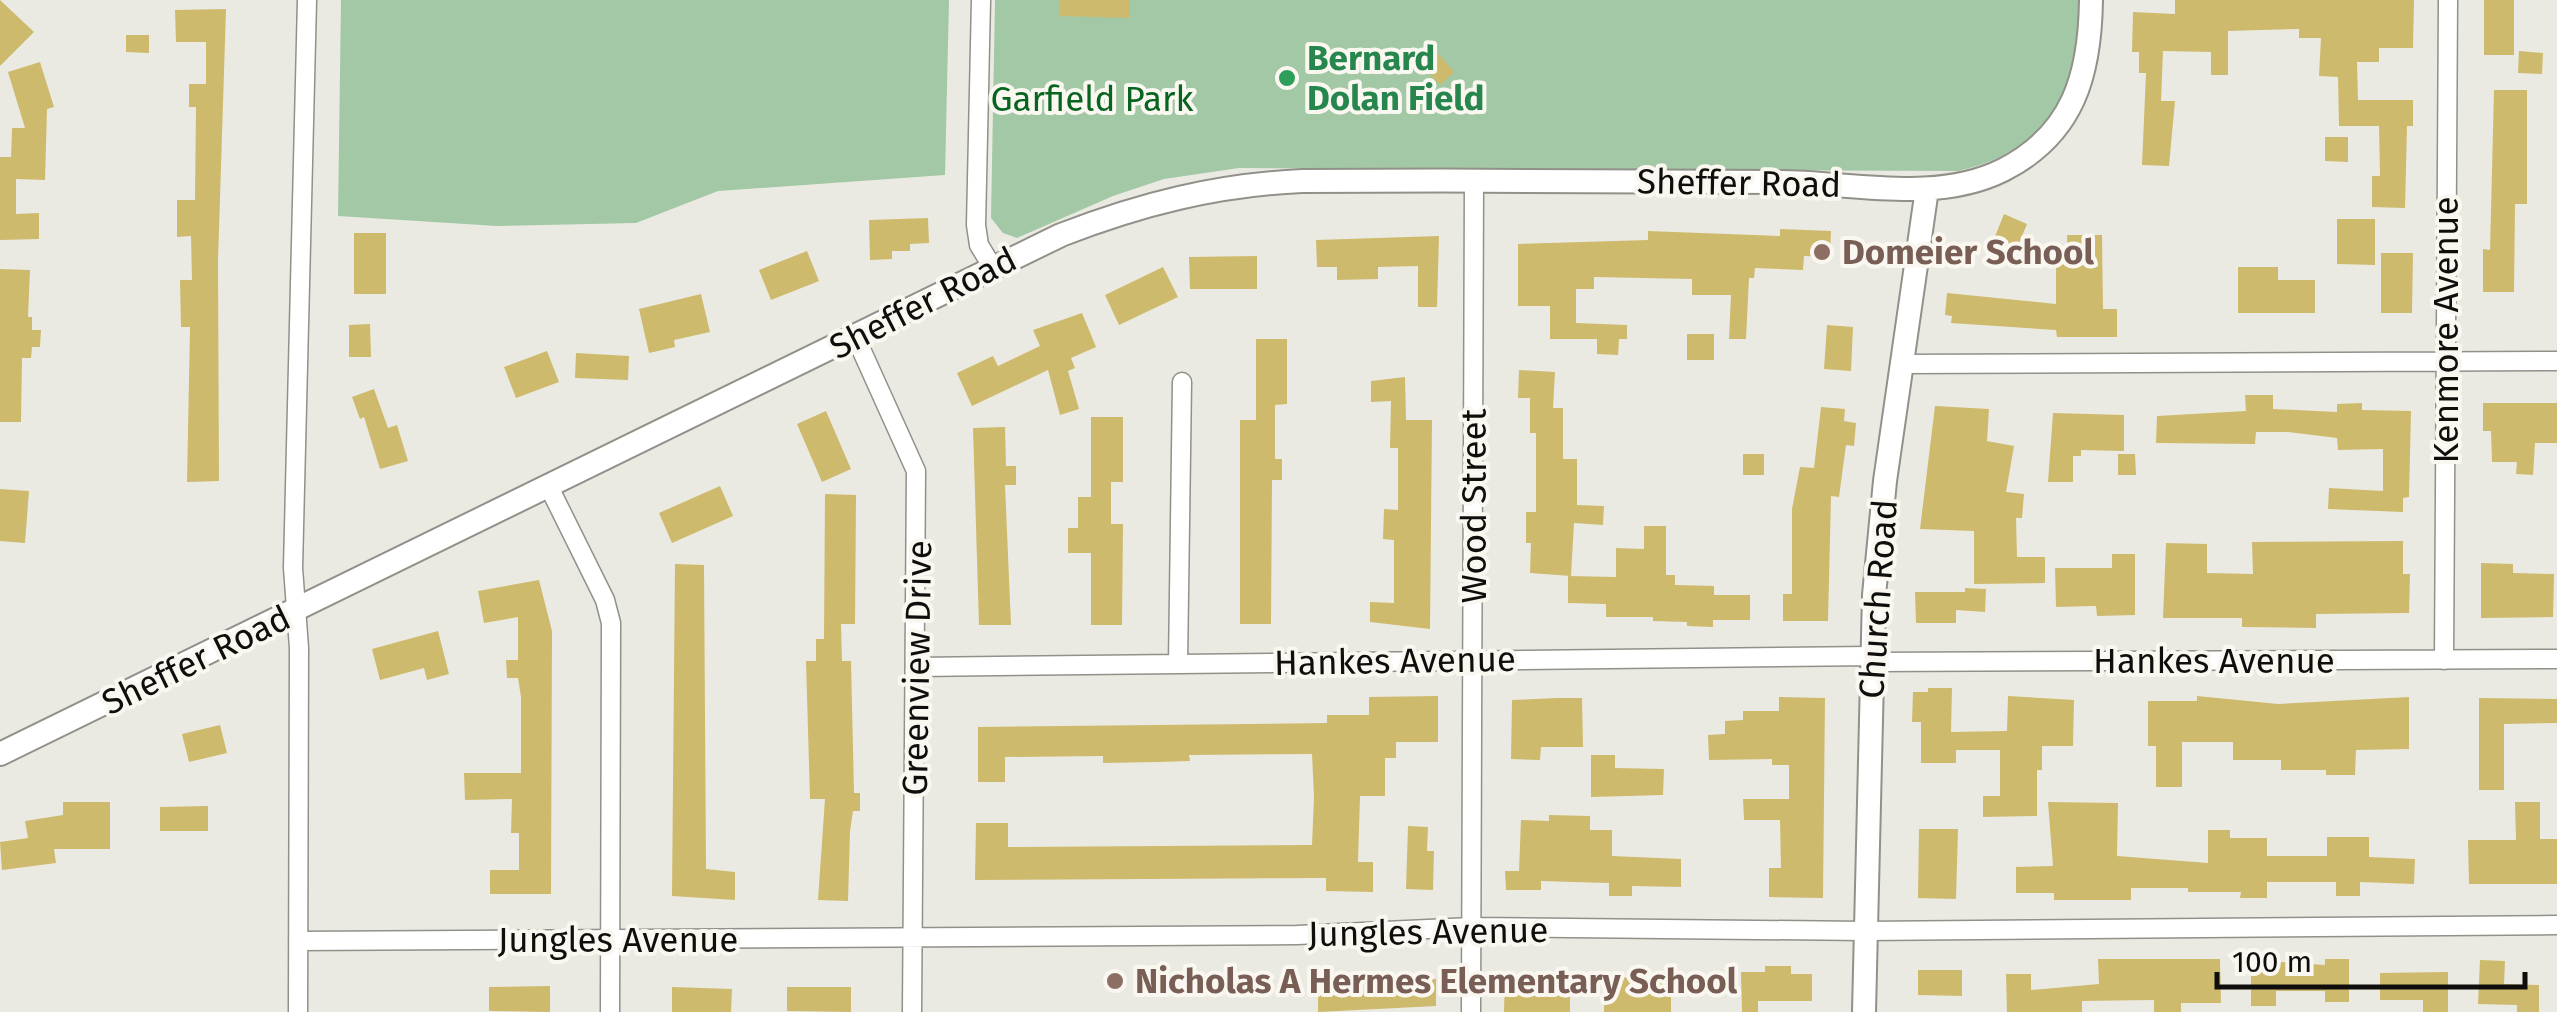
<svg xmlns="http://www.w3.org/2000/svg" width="2557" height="1012" font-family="'Fira Sans',sans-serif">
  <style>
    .green { fill: #a3c8a5 }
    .building { fill: #ceba6c }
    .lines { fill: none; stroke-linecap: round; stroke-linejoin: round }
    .minor-casing { stroke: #919089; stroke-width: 21 }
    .tertiary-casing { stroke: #919089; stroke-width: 26 }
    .minor { stroke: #fff; stroke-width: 18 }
    .tertiary { stroke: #fff; stroke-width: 22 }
    .leisure-dot { fill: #2e9e5b; stroke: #f9f7f0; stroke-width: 4 }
    .education-dot { fill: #8d6e63; stroke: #f9f7f0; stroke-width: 4 }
    .labels { text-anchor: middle; stroke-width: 8; stroke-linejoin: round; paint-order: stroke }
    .leisure-label { font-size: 35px; font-weight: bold; fill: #27864d; stroke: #f9f7f0; text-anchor: start }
    .park-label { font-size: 35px; fill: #076520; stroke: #f9f7f0 }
    .street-label { font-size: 35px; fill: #0f0e0c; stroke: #f9f7f0 }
    .education-label { font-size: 35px; font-weight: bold; fill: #785e54; stroke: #f9f7f0; text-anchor: start }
  </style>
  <rect width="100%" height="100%" fill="#ebeae2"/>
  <path class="green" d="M341 0H949L945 175 718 191 636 223 497 226 338 216Z
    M995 0H2080C2079 88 2051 150 1958 171L1239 168 1164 179 1113 196 1017 238 1003 233 991 218Z"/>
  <path class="building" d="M0 0 34 32 0 66Z
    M1060 0H1130V18L1059 16Z
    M2175 0H2414L2413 48H2379V62H2357L2358 100H2413V126H2407L2405 208 2372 207V176H2380L2379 126H2339L2338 77 2319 76 2321 38H2299V29L2228 31V75H2211V52L2163 51 2161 101H2175L2169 166 2142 165 2146 73H2139V52H2132L2133 12 2175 14Z
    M2484 0H2514V55H2484Z
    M226 9 218 261 219 481 187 482 190 327H181L180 280H192L191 236 177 237V200H195L196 107H189V84H206V42H176L175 10Z
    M126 35H149V53L126 52Z
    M1433 48 1454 72 1440 85 1418 61Z
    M2519 51 2543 53 2542 74 2518 73Z
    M40 62 54 107 47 109 45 180 16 179V214L39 213V239L0 240V157H11L12 128H25L8 72Z
    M2494 90H2527V204H2515L2514 292H2483V249L2490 250Z
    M2325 137H2348V162L2325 161Z
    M2004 214 2027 224 2013 258 1990 249Z
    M928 218 929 243 910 244V251H892V259L870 260 869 220Z
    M2337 219H2375V265L2337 264Z
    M1780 229 1831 231 1830 257 1804 256 1803 270 1755 268 1754 278H1749L1746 339H1729L1731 295H1692V279L1594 277V289H1576V323L1627 325V339H1619L1618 355 1597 354V339H1550V306H1518V244L1648 240V231L1780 236Z
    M354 233H386V294H354Z
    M2067 235H2102L2103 309H2117V337H2057L2056 330 1951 323 1952 316 1945 315 1947 293 2056 304V264H2068Z
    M1439 236 1437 307H1418V266L1378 267V279L1337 280V267H1317L1316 240Z
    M807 251 819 281 771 300 759 270Z
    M2381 253H2413L2412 313H2381Z
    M1257 256V289H1190L1189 257Z
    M1163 267 1178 297 1119 325 1105 295Z
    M2238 267H2278V280H2315V313H2238Z
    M0 269 30 270 28 317H32V330H41L40 347H32L31 358H22L21 422H0Z
    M701 294 710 332 674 340 675 347 649 353 639 309Z
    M1082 313 1096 347 1071 358 1075 368 1068 371 1079 409 1060 415 1048 370 972 406 957 373 993 356 998 366 1040 346 1033 330Z
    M370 324 371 357H349V325Z
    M1827 325 1853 327 1851 371 1824 369Z
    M1687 334H1714V360H1687Z
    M1256 339H1287V404L1275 405V459H1282V480H1272L1271 624H1240V420H1256Z
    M547 351 559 382 516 398 504 367Z
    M576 353 629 356 628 380 575 378Z
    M1519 370 1555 372 1553 408H1563V459H1577V505L1604 506 1603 525 1574 523 1571 576 1530 573 1531 543H1526V512H1536V433H1530V398H1518Z
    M1405 377 1406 420H1432L1430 629 1370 622V602L1394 603V540L1383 539 1384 509 1398 510V448H1390L1391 401 1371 402V381Z
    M374 389 388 428 397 425 408 461 380 469 364 417 360 419 352 397Z
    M2245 395H2273V409L2337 412V404L2362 403V410L2411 411 2409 497 2403 498V512L2328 509 2329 488 2383 491V449L2338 450 2337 438 2288 432H2256L2255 444 2156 443 2157 416 2246 411Z
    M2483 403H2557V443H2535L2533 475 2516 474 2517 462H2492L2491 431H2483Z
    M1935 406 1989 409 1987 441 2014 446 2006 492 2024 494 2022 518H2016L2017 557H2045V583L1974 584V531L1920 529Z
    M1821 407 1845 409 1844 421 1856 423 1854 446 1846 445 1839 497 1831 496 1828 621H1783V594H1792V509L1800 467 1814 468Z
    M826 411 851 469 822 482 797 424Z
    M2053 413 2124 415V451L2081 450V456H2073V482H2048Z
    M1091 417H1123V482H1111V524H1123L1122 625H1091V553H1068V528H1078V497H1091Z
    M1005 427 1006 466H1016V485H1005L1011 625H979L973 428Z
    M1743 454H1764V475H1743Z
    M2118 454H2135L2136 475H2118Z
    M720 486 733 516 672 543 659 513Z
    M0 489 29 491 25 543 0 541Z
    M825 494 856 495 855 624H841L842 661H851L854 793H860V811H853L850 831 848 901 818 900 825 799H810L806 661H816V639H824Z
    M1644 526H1666V575H1675V585L1714 586V595H1750V620H1713V627L1687 626V622L1653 621V617H1606V604L1568 603V576L1616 577V548L1644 549Z
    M2403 541V574H2410L2409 613 2316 614V628L2242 627V618H2163L2166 543 2207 544V573L2253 574 2252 542Z
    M2112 554H2135V615L2097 616 2096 606 2056 607 2055 568H2112Z
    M2481 563 2513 564V573L2554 574 2553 617 2481 618Z
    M675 564 704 565 706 869 735 872V900L672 896Z
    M539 580 552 631 551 894H490V870H519V833H511L512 799 465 800 464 773H521V697L518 678H507L506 660H518V617L484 623 478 591Z
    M1965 588 1986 589 1985 612 1956 610V623H1916L1915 592H1965Z
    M438 631 449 674 427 680 424 668 380 680 372 649Z
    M1928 688H1952L1951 732 2007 731 2008 696 2074 700 2073 746H2042V770H2037V816L1983 817V796H2000V750H1956V763H1921V722H1912L1913 692H1928Z
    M1438 696V742H1396V758H1385V796H1360L1358 862H1373V892L1326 891V878L975 880 976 823H1008V847L1312 845 1314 797 1312 754 1189 755 1190 761 1158 762 1103 763V756L1005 757V782H978V727L1327 723V715H1369V697Z
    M2197 696 2278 704 2409 697V749L2356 750 2355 775H2326V770H2281V760H2233V742H2182V787H2156V746H2148V701H2197Z
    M1779 697 1825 698 1823 898 1769 897V868H1781L1780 820H1744L1743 799H1789V765H1772V759L1709 760 1708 735 1725 734V721L1743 720V711H1779Z
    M1557 698H1582L1583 747H1541L1540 760 1511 759 1512 700Z
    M2479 698 2557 699V723L2504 724V790H2479Z
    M220 725 227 753 189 762 182 734Z
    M1591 755H1615V768L1664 769 1663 795 1591 797Z
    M63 802H110V849H54L56 863 2 870 0 842 28 838 25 821 63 815Z
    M2048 802 2118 803 2117 856 2208 863V830H2230V838H2267V856H2327V837H2369V857L2415 859 2414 884 2360 882V896H2336V882H2267V898H2240L2241 892H2188V888H2131V900H2054V893H2016V867L2053 866Z
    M2515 802H2540V839H2557V884H2469L2468 840H2516Z
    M208 806V831H160V807Z
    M1549 815 1590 816V830H1612V856L1681 859V887L1632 886V896H1609V883L1541 881V890H1506L1505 871H1519L1521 820 1549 821Z
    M1408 826 1428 827 1427 851H1434L1433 890 1406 889Z
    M1919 829H1958L1956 899 1918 898Z
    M2098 959H2220L2221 1003H2181V1012H2154V1000L2082 1001V1012H2007L2006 974H2031V990L2099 984Z
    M2325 959H2349V1002H2325V991H2276V1006H2251V960L2325 965Z
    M2480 960 2505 961 2504 984 2539 985V1012H2517V1005L2478 1004Z
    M1765 966H1791V974H1812V1001H1758V1012H1742L1741 972H1765Z
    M1918 970H1962V996L1918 995Z
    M2448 972V1012H2423V1000H2380V973Z
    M1318 975 1436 979V1006L1318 1012Z
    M1505 977 1570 978V1012H1504Z
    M1605 977 1671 979V1012H1604Z
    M550 986V1012L489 1011V987Z
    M672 987 732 989 731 1012H672Z
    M787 987H851V1012L787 1011Z"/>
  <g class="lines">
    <g class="minor-casing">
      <path id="minor" d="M981 0 976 225 979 245 993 268
        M856 338 916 471 912 1012
        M1900 364 2557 361
        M549 487 605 600 611 623 610 1012
        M2444 660 2448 0
        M1872 662 2557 659
        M1178 664 1182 382
        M917 667 1872 656
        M298 941 1297 935 1472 927 1864 931 2557 925
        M298 1012 299 648 293 568 307 0
        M1471 1012 1474 180"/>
    </g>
    <g class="tertiary-casing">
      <path id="tertiary" d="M0 754 1061 235C1141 204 1216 185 1302 181 1461 180 1620 181 1779 182 1851 182 1935 204 2003 170 2074 134 2090 74 2091 0
        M1864 1012 1874 595 1885 481 1927 189"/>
    </g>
    <use href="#minor" class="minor"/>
    <use href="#tertiary" class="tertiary"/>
  </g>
  <circle class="leisure-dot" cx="1287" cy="78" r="10"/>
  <g class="education-dot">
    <circle cx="1822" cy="252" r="10"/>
    <circle cx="1115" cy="981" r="10"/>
  </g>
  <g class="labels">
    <g class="leisure-label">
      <text x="1307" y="70">Bernard<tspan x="1307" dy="40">Dolan Field</tspan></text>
    </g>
    <g class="park-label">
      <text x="1092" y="111">Garfield Park</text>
    </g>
    <g class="street-label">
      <text transform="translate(1739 183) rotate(1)" y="12">Sheffer Road</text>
      <text transform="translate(923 303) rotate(-27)" y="12">Sheffer Road</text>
      <text transform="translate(2446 330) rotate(-90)" y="12">Kenmore Avenue</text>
      <text transform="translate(1474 506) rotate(-90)" y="12">Wood Street</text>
      <text transform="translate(1878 599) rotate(-86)" y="12">Church Road</text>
      <text transform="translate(196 660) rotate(-26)" y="12">Sheffer Road</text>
      <text transform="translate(1395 661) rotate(-1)" y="12">Hankes Avenue</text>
      <text x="2214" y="673">Hankes Avenue</text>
      <text transform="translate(917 668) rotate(-89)" y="12">Greenview Drive</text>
      <text transform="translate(1428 932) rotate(-1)" y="12">Jungles Avenue</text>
      <text x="618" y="952">Jungles Avenue</text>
    </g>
    <g class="education-label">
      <text x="1842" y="264">Domeier School</text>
      <text x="1135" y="993">Nicholas A Hermes Elementary School</text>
    </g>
  </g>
  <path d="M2217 972v15h308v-15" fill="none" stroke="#0f0e0c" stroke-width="5"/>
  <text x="2232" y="972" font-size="30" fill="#0f0e0c" stroke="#f9f7f0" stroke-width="8" paint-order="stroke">100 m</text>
</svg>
